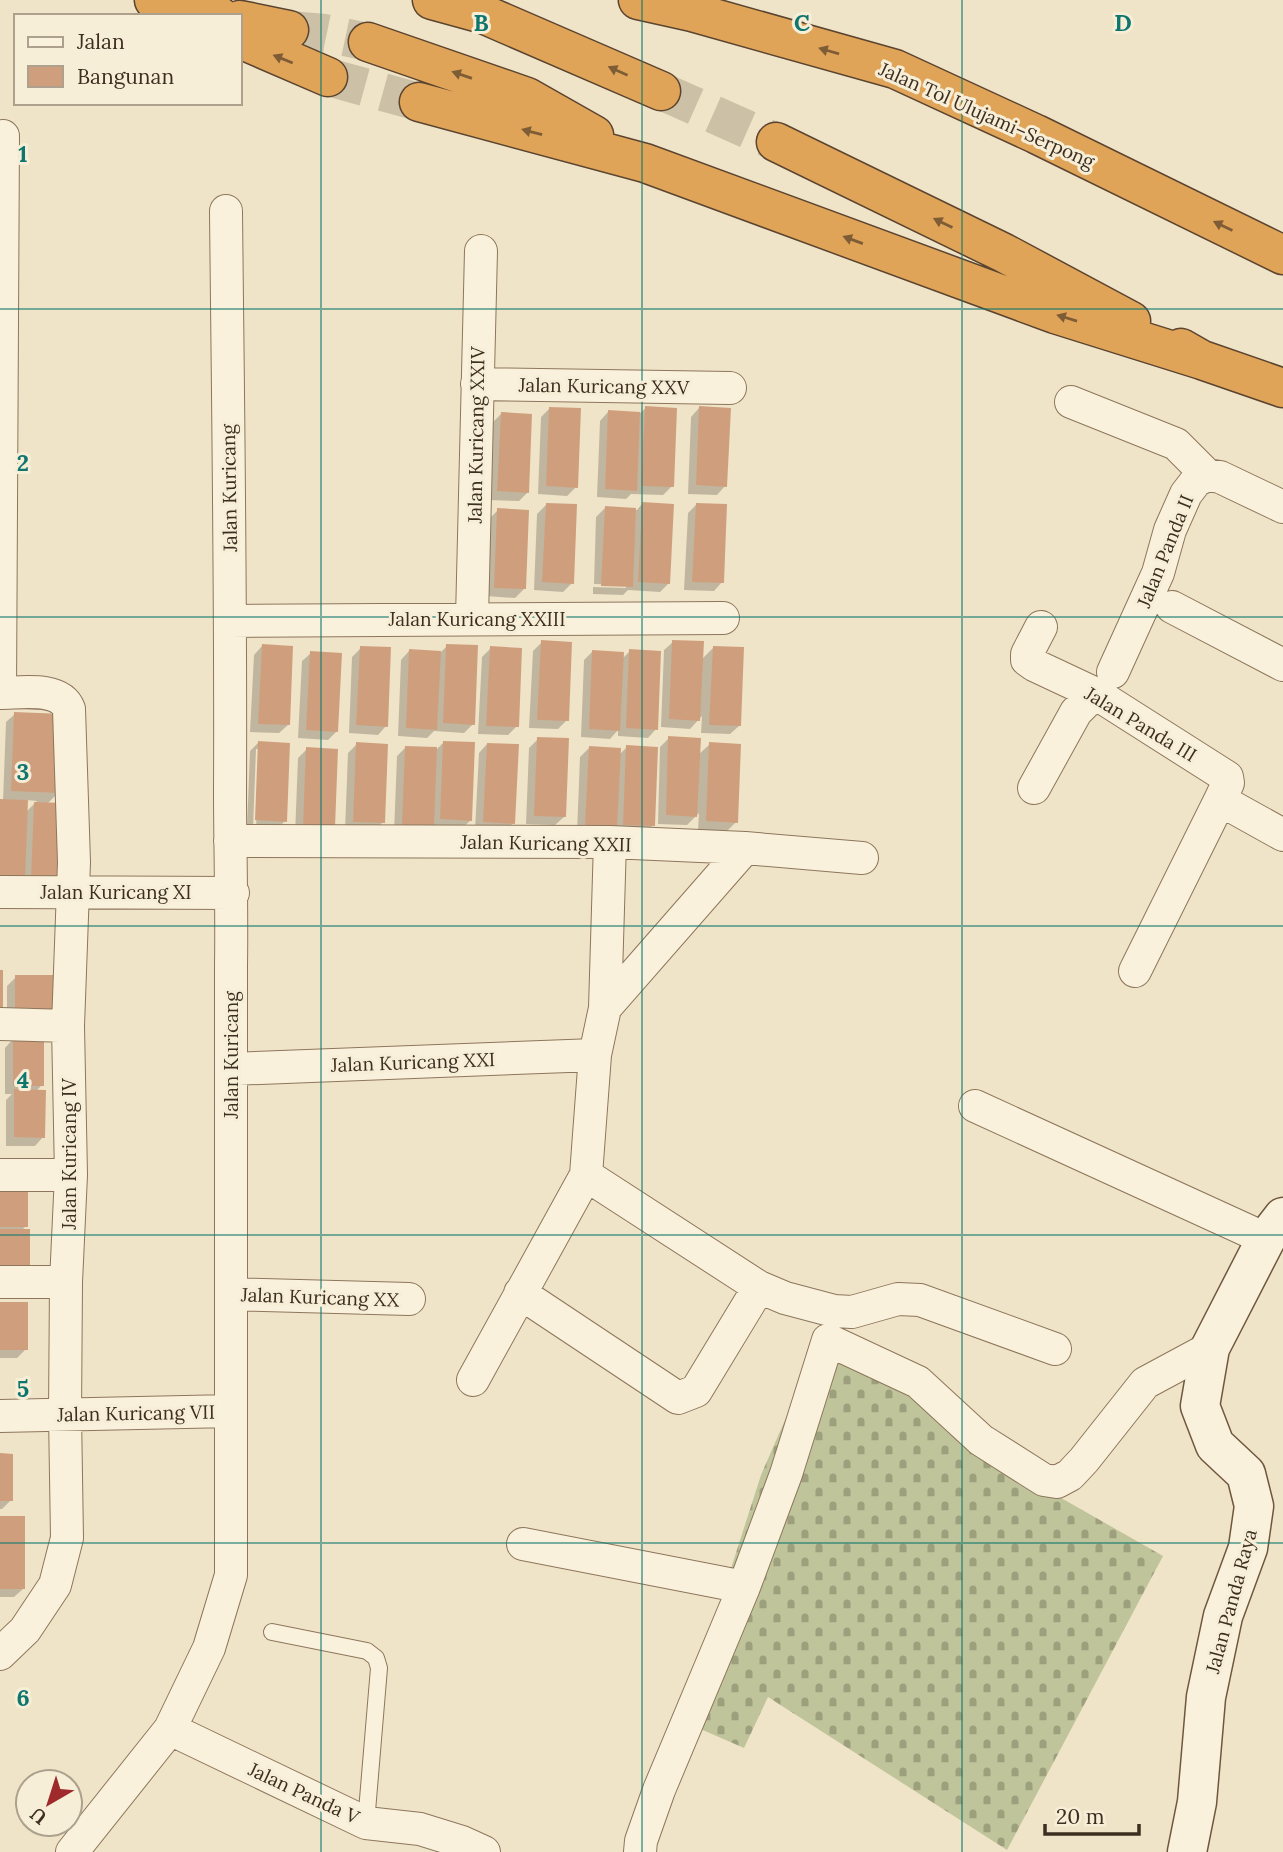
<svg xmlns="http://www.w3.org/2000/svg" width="1283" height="1852" font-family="Lora,serif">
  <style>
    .cemetery { fill: url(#cemetery-stones) }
    .shadow { fill: #0003; fill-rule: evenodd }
    .building { fill: #cf9f7d }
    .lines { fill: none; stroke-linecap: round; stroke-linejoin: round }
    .highway-tunnel { stroke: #ccc0a6; stroke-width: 38; stroke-dasharray: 38 19; stroke-linecap: butt }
    .lane-casing { stroke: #8d765c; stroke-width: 18 }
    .street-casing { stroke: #8d765c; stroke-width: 34 }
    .secondary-casing { stroke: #6f573f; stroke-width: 41 }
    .highway-casing { stroke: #5b4430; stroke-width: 41 }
    .lane { stroke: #faf1dc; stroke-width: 16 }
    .street { stroke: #faf1dc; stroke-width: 32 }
    .secondary { stroke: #faf1dc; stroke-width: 38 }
    .highway { stroke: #e0a458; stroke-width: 38 }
    .oneway { fill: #7e5d36 }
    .grid { fill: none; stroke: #0f766e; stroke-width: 2; stroke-opacity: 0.55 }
    .labels { text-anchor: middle; stroke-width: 6; stroke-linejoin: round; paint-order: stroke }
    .street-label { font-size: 19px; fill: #3d2e20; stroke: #f7eed8 }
    .grid-label { font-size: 23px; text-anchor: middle; font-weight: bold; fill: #0f766e; stroke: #f7eed8; stroke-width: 6; stroke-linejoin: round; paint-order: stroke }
  </style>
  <defs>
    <pattern id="cemetery-stones" width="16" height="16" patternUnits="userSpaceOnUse" patternTransform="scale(1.75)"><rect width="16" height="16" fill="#bfc49a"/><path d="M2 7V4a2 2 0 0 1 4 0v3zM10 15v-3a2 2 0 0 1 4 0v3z" fill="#9ca07d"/></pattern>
  </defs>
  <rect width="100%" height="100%" fill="#f0e4c8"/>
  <path class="cemetery" d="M827 1351 926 1397 954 1437 1163 1556 1007 1850 768 1697 744 1748 682 1721 761 1475 802 1381Z"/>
  <path class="shadow" d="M550 408 576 487 567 496 538 494 541 417Z
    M646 408 672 486 663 495 631 494 626 499 597 497 600 421 608 412 640 413Z
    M699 408 725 486 717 495 688 494 691 417Z
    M501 414 528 492 519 501 489 500 492 423Z
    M642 504 669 583 660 592 628 590 623 595 593 594V587L626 588V585L594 584 596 517 605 508 637 510Z
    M546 505 572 583 563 592 534 590 537 514Z
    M696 505 722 582 714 591 684 590 688 513Z
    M498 510 524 589 515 598 486 596 489 519Z
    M542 642 567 720 558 729 529 728 533 651Z
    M673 642 701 660 713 648 739 726 730 734 701 733 702 716 690 729 661 727 664 650Z
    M262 646 288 725 279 733 250 732 254 655Z
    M447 646 473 724 464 733 434 731 427 738 398 736 401 660 409 651 440 653Z
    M361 648 386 726 378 735 349 733 352 657Z
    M491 648 517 726 508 735 478 734 482 657Z
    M593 651 622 659 630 651 656 729 648 738 618 736V730L610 739 581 737 584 660Z
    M311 653 337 731 328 740 298 738 302 661Z
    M15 714 59 792 47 804 60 881 0 887V801H3L6 722ZM26 800 37 801 26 812Z
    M669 738 698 755 710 744 736 822 727 831 698 830 699 813 687 825 658 824 660 747Z
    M538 739 564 817 555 825 526 824 529 748Z
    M444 742 470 821 461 829 394 833 397 756 406 747 437 749Z
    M258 743 285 821 276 830 256 829 259 749H256L253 829H247L250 751Z
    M357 744 383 822 374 831 345 830 348 753Z
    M487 744 513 823 505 832 475 830 479 753Z
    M627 747 653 825 644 834 577 833 580 757 589 748 619 755Z
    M307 749 334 827 295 835 298 758Z
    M16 977 52 1014 7 1022V986Z
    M13 1039 42 1085 35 1092 43 1137 35 1146H6V1100L12 1094H5V1048Z
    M0 1181 26 1226 21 1231 0 1285Z
    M0 1304 26 1349 17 1358H0Z
    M0 1455 11 1500 2 1509H0Z
    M0 1518 23 1589 14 1597H0Z"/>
  <path class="building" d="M645 406 677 408 674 487 641 486Z
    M699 406 731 408 727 487 696 485Z
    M549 407 581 408 578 488 546 486Z
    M608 410 640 412 637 491 605 489Z
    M501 412 532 414 529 493 497 491Z
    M642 502 674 504 670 584 638 582Z
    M546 503 577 504 574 584 542 582Z
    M696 503 727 504 724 583 692 582Z
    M605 506 636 508 633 587 601 586Z
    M497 508 529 510 526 589 494 588Z
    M541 640 572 642 569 721 537 720Z
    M672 640 704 641 700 721 669 719Z
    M262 644 293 646 290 725 258 724Z
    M446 644 478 645 475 725 443 723Z
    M360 646 391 647 388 727 356 725Z
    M490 646 522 648 519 727 486 726Z
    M713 646 744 647 741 726 709 725Z
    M409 649 441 651 437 730 406 728Z
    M629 649 661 651 658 730 626 728Z
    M592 650 624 652 620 731 589 729Z
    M310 651 342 653 338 732 306 730Z
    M14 712 64 714 60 793 11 791Z
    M668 736 701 738 697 817 666 815Z
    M537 737 569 738 566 817 534 816Z
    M258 741 290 743 287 822 255 820Z
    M443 741 475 742 472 821 440 819Z
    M356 742 388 744 385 823 353 822Z
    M709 742 741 744 738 823 706 821Z
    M487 743 519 744 515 824 483 822Z
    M626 745 658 747 655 826 623 825Z
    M405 746 437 747 434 826 402 825Z
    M589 746 621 748 617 827 585 825Z
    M306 747 338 749 335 828 303 826Z
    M0 799 28 800 25 880 0 879Z
    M34 802 65 803 62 882 31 880Z
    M0 970H3V1016H0Z
    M15 975H54L53 1015 15 1014Z
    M13 1038H44V1086H13Z
    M14 1089 46 1090 45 1138 14 1137Z
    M0 1179H28V1227H0Z
    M0 1229H30V1277H0Z
    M0 1302H28V1350H0Z
    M0 1453 13 1454V1501H0Z
    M0 1516H25V1589H0Z"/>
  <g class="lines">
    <path class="highway-tunnel" d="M289 30 325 33 368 42
      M328 77 419 102
      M661 91 776 142"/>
    <g class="lane-casing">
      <path id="lane" d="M272 1632 367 1651 376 1658 379 1668 366 1823"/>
    </g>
    <g class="street-casing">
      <path id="street" d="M477 384 730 388
        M1071 402 1176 444 1207 475
        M1172 607 1283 665
        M472 618 481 251
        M231 621 723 618
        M1041 627 1027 654V660L1034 665 1098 695 1227 777 1228 783 1220 800 1135 971
        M1113 672 1158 573 1170 530 1186 494 1196 481 1207 475 1220 477 1283 507
        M0 693C21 693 60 686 69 709L74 862 68 1026 71 1175 66 1282 65 1414 67 1538 55 1585 25 1630 0 1654
        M0 693 3 136
        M1034 788 1076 712 1086 702 1098 695
        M1220 800 1283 835
        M230 841 610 842 745 848 862 858
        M0 892 233 893
        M605 1008 745 848
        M0 1024 68 1026
        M231 1069 595 1055
        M975 1106 1266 1239
        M0 1175H71
        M586 1175 759 1287 785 1298 834 1311 852 1312 898 1299 920 1300 1055 1349
        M0 1282H66
        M520 1293 678 1398 696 1391 759 1287
        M231 1294 409 1299
        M473 1380 586 1175 595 1055 605 1008 610 842
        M0 1416 231 1411
        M523 1544 744 1587
        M170 1729 366 1823 420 1829 462 1842 484 1852
        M72 1852 170 1729 209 1648 231 1575V965C232 906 230 848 230 790 231 597 228 404 226 211
        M640 1852 641 1841 659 1790 744 1587 786 1474 828 1340 918 1382 981 1440 1044 1480 1057 1482 1070 1475 1084 1460 1145 1383 1210 1348"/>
    </g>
    <g class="secondary-casing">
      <path id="secondary" d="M1187 1852 1197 1802 1206 1697 1223 1616 1248 1548 1254 1506 1246 1474 1215 1445 1200 1406 1210 1348 1266 1239 1283 1217"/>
    </g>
    <g class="highway-casing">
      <path id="highway" d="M154 0 176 7 219 16
        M432 0 483 14 661 91
        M638 0 692 12 895 69 1036 134 1283 255
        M240 20 289 30
        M240 39 328 77
        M368 42 527 97 594 135
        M419 102 645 163 1055 314 1202 360
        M776 142 1004 253 1131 321
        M1181 348 1202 360 1283 388"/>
    </g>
    <use href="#lane" class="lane"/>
    <use href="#street" class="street"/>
    <use href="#secondary" class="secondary"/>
    <use href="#highway" class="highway"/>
  </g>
  <defs><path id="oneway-solid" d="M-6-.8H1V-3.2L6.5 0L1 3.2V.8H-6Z" transform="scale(1.75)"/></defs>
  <g class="oneway">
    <use href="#oneway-solid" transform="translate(829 51) rotate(-164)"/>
    <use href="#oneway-solid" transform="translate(283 59) rotate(-158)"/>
    <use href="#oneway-solid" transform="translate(618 71) rotate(-156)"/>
    <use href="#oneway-solid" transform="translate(462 75) rotate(-161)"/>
    <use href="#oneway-solid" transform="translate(532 132) rotate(-165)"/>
    <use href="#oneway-solid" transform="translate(943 223) rotate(-154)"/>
    <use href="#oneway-solid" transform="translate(1223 226) rotate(-154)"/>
    <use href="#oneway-solid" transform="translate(853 240) rotate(-160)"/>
    <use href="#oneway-solid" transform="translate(1067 318) rotate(-163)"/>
  </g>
  <path class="grid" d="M321 0V1852M642 0V1852M962 0V1852M0 309H1283M0 617H1283M0 926H1283M0 1235H1283M0 1543H1283"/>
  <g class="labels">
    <g class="street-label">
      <text transform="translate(987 115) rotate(24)" y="7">Jalan Tol Ulujami–Serpong</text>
      <text transform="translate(604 386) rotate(1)" y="7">Jalan Kuricang XXV</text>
      <text transform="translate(476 435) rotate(-89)" y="7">Jalan Kuricang XXIV</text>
      <text transform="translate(229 488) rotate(-91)" y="7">Jalan Kuricang</text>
      <text transform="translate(1165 551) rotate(-68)" y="7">Jalan Panda II</text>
      <text x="477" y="626">Jalan Kuricang XXIII</text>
      <text transform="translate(1141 724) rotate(31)" y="7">Jalan Panda III</text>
      <text transform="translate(546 843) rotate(1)" y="7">Jalan Kuricang XXII</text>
      <text x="116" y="899">Jalan Kuricang XI</text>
      <text transform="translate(231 1055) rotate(-90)" y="7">Jalan Kuricang</text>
      <text transform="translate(413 1062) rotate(-2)" y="7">Jalan Kuricang XXI</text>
      <text transform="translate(69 1154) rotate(-90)" y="7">Jalan Kuricang IV</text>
      <text transform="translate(320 1297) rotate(2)" y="7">Jalan Kuricang XX</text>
      <text transform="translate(136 1413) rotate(-1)" y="7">Jalan Kuricang VII</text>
      <text transform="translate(1231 1601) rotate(-75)" y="7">Jalan Panda Raya</text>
      <text transform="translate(304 1793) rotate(25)" y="7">Jalan Panda V</text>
    </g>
  </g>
  <g class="grid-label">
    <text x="481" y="31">B</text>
    <text x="802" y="31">C</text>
    <text x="1123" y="31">D</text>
    <text x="23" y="162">1</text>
    <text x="23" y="471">2</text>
    <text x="23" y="780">3</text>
    <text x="23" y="1088">4</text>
    <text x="23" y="1397">5</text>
    <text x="23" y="1706">6</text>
  </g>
  <rect x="14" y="14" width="228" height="91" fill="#f7eed8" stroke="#ada18e" stroke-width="2"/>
  <rect x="28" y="37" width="35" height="10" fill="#faf1dc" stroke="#ada18e" stroke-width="2"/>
  <text x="77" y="49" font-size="21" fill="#3d2e20">Jalan</text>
  <rect x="28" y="66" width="35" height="21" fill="#cf9f7d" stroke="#ada18e" stroke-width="2"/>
  <text x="77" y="84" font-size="21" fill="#3d2e20">Bangunan</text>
  <g transform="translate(49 1803) rotate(219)"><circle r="33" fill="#f7eed8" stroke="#ada18e" stroke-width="2"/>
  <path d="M0-5L12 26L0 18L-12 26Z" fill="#9e2a2b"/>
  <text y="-10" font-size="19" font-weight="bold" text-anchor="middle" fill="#3d2e20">U</text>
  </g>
  <path d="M1045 1824v10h94v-10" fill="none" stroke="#3d2e20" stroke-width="3.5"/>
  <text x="1056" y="1824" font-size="21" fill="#3d2e20" stroke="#f7eed8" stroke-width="5" paint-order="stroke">20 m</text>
</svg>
